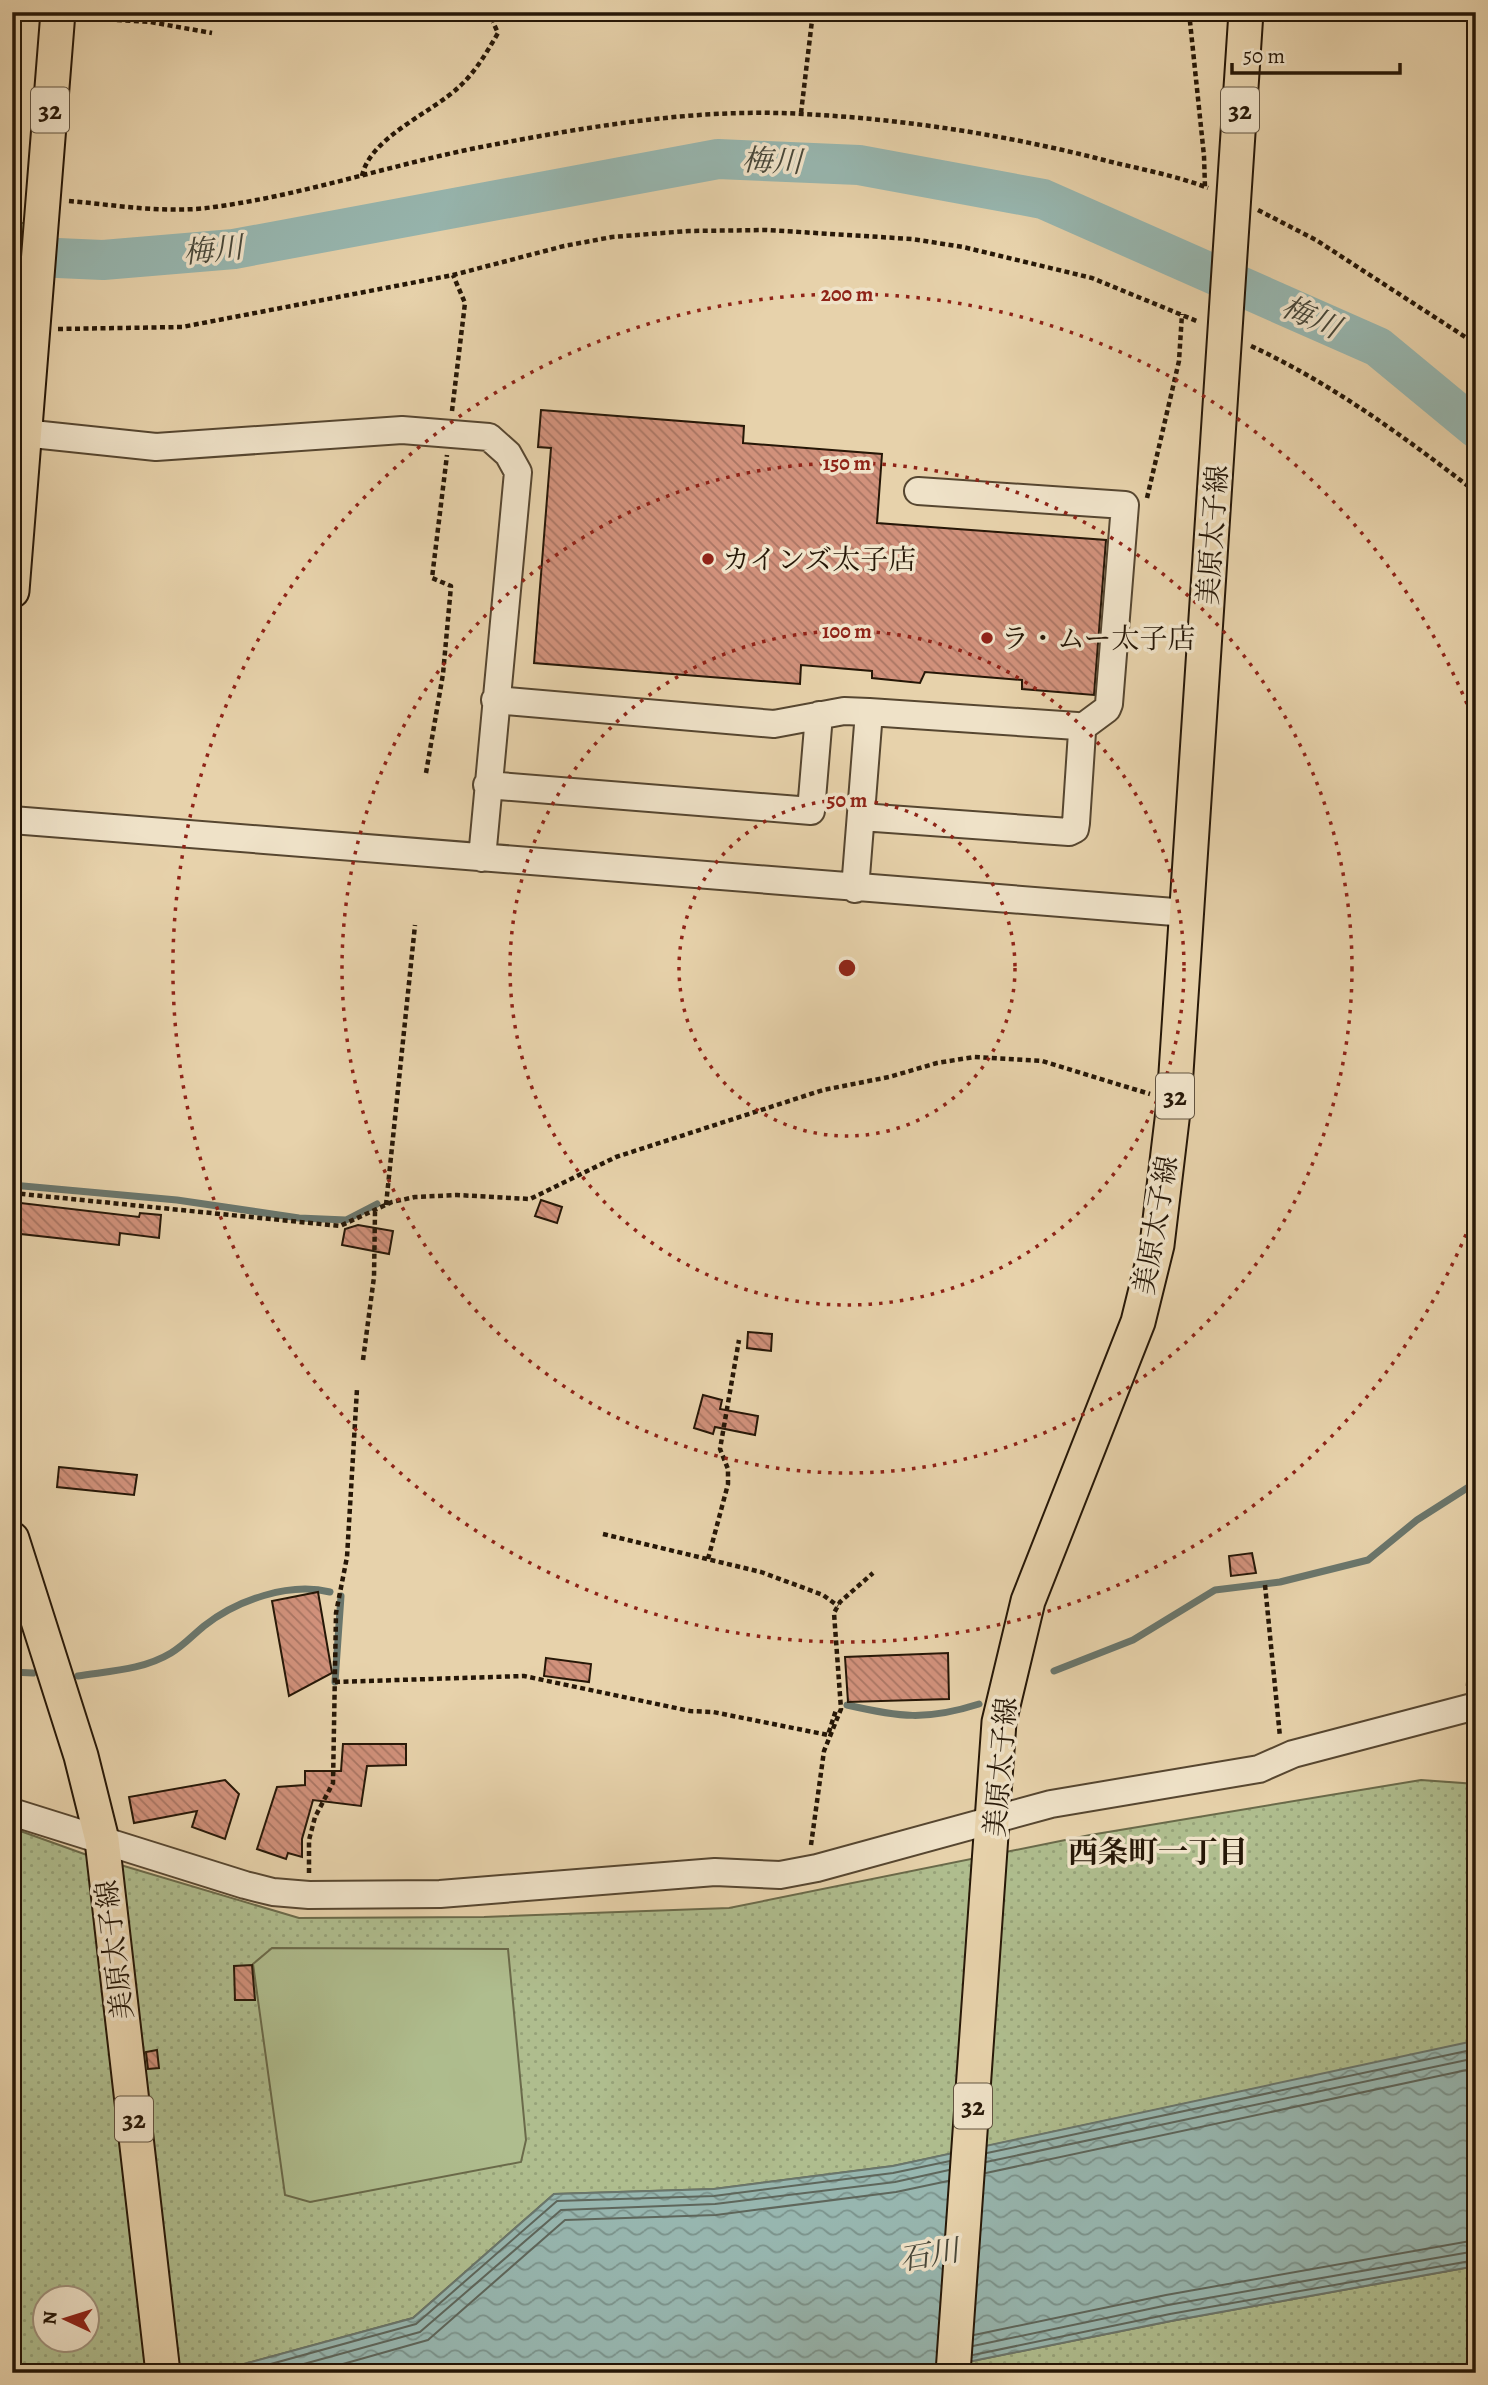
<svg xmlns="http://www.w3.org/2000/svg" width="1488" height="2385" font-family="Alegreya,'Noto Serif JP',serif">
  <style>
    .grass { fill: url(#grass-dots); stroke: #6a6a4a; stroke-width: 2; fill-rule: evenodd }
    .pitch { fill: #afbd8e; stroke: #6a6a4a; stroke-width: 2 }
    .water { fill: url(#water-waves); stroke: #6a766c; stroke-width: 2 }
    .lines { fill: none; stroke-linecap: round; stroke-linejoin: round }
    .shore { stroke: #5e665b; stroke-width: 2 }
    .stream { stroke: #6a766c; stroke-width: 7 }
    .river { stroke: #97b6af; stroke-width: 40 }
    .building { fill: url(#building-back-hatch); stroke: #261707; stroke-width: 2 }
    .minor-casing { stroke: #564630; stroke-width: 30 }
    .major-casing { stroke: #261707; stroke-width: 37 }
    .path { stroke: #261707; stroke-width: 4.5; stroke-dasharray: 5 3.5; stroke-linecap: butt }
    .minor { stroke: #efe2c8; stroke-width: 26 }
    .major { stroke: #e7d2ab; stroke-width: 33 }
    .ring { fill: none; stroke: #8f2418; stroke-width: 3.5; stroke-dasharray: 3.5 7 }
    .poi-dot { fill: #8f2418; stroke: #efe2c8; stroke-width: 2.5 }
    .labels { text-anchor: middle; stroke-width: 7; stroke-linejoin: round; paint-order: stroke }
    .shield { fill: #efe2c8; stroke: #625441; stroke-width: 2 }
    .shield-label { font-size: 26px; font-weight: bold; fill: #261707 }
    .street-label { font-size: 28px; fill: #261707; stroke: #efe2c8 }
    .poi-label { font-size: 28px; fill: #261707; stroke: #efe2c8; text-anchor: start }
    .water-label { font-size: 30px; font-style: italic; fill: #484739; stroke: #efe2c8 }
    .neighbourhood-label { font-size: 30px; font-weight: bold; fill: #261707; stroke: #efe2c8 }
    .centre { fill: #8f2418; stroke: #efe2c8; stroke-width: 3.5 }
    .ring-label { font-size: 21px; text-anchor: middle; font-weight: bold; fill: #8f2418; stroke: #efe2c8; stroke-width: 7; stroke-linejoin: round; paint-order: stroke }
  </style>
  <defs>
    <pattern id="grass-dots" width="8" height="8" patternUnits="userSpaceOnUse" patternTransform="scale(1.75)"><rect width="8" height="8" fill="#afbd8e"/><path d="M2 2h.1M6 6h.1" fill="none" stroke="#96a279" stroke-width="1.8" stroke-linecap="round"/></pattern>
    <pattern id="water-waves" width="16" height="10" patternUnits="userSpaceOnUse" patternTransform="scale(1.75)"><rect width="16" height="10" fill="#97b6af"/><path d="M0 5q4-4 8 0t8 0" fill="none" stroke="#7b938c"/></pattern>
    <pattern id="building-back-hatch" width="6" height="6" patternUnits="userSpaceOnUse" patternTransform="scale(1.75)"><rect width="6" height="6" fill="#d1917b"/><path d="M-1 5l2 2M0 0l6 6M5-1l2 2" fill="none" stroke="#a97563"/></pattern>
  </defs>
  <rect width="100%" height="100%" fill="#e7d2ab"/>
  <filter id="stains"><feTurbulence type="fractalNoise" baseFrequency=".00286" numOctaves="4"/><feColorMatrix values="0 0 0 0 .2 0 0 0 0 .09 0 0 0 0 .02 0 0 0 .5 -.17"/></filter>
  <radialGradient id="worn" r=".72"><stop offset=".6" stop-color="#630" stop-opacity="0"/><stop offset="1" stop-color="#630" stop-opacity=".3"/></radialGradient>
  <path class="grass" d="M12 223H29L24 296 12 295Z
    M1421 1780 1476 1784V2042L893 2166 714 2189 554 2194 413 2318 233 2367 191 2373H12V1828L87 1855 299 1918 484 1917 729 1908 1090 1835ZM46 2298H88V2340H46Z
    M1476 2266V2373H913L1171 2321Z"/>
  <path class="pitch" d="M272 1948 508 1949 526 2140 521 2162 310 2202 285 2195 253 1964Z"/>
  <path class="water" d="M1469 2042H1476V2266L1171 2321 913 2373H191L233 2367 413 2318 554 2194 714 2189 893 2166Z"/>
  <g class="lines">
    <path class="shore" d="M987 2153 1476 2049
      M986 2162 1476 2058
      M986 2173 1476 2068
      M974 2335 1166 2295 1476 2240
      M973 2346 1168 2305 1476 2251
      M973 2355 1170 2314 1476 2260
      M238 2373 416 2324 557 2201 714 2196 893 2173 950 2161
      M271 2373 420 2332 561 2210 715 2204 895 2182 949 2170
      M311 2373 428 2340 565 2220 716 2215 896 2192 948 2181"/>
    <path class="stream" d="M12 1185 177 1200 299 1218 346 1220 377 1204
      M1054 1671 1133 1640 1215 1590 1280 1582 1368 1560 1417 1520 1475 1483
      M12 1672 33 1673
      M78 1676C109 1671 143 1670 171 1653 183 1646 193 1635 204 1626 237 1600 289 1582 330 1592
      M335 1682 341 1596
      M847 1705C899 1717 926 1721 979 1704"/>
    <path class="river" d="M12 256 103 260 234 249 718 159 859 165 1043 199 1378 347 1476 428"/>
  </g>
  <path class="building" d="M541 410 744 426 743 443 882 454 877 523 1106 540 1094 695 1022 689V680L925 672 920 683 872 678V671L801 665 800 684 534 663 551 448 538 447Z
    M541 1200 562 1207 557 1223 535 1216Z
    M12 1202 139 1217 140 1213 161 1215 159 1238 120 1233 119 1245 12 1233Z
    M358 1225 393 1231 389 1254 342 1245 345 1229Z
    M748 1332 772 1334 771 1351 747 1348Z
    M703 1395 722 1400 720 1409 758 1416 755 1435 715 1427 713 1434 694 1428Z
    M59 1467 137 1475 134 1495 57 1487Z
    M1252 1553 1256 1573 1231 1576 1229 1556Z
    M318 1592 332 1673 289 1696 272 1601Z
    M948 1653 949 1699 848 1702 845 1657Z
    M546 1658 591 1664 589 1682 544 1676Z
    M343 1744H406V1765L367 1766 361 1806 313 1800 302 1839V1857L288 1853 286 1859 257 1849 277 1787 305 1785V1771H341Z
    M225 1780 239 1794 225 1839 192 1827 197 1811 134 1823 129 1797Z
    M252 1965 255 2000H235L234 1966Z
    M157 2050 159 2068 148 2069 146 2052Z"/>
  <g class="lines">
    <g class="minor-casing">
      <path id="minor" d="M23 433 156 447 402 430 489 437 508 454 518 472 482 858
        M918 491 1125 505 1109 704 1107 709 1080 729
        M495 700 774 724 844 711 869 712 855 889
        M487 785 811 811 819 715
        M861 817 1069 832 1075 829 1076 823 1082 732 1077 726 869 712
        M12 820 1187 913
        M12 1812 245 1885 273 1892 309 1895 440 1894 715 1872 780 1875 817 1868 1051 1804 1259 1769 1293 1754 1476 1706"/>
    </g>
    <g class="major-casing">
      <path id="major" d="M12 591 58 12
        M12 1539 81 1756 102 1840 163 2373
        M953 2373 999 1722 1028 1601 1138 1322 1157 1245 1174 1103 1246 12"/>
    </g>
    <path class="path" d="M1189 12 1204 156 1205 187
      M83 18 150 22 212 33
      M801 113 813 12
      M362 176C370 137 432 113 460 86 476 71 487 52 498 33L493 22
      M69 201C116 205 167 214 214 207 310 194 402 161 497 144 597 125 702 108 803 114 902 119 1000 134 1096 158 1133 168 1172 174 1208 188
      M1258 210 1316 240 1476 344
      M58 329 182 327 453 275 564 246 612 237 688 231 767 230 912 239 963 247 1092 278 1199 322
      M1251 346C1333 384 1404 437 1476 492
      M452 411 465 303 453 275
      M1147 498 1179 361 1182 314
      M426 773 443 674 451 586 432 578 447 455
      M12 1193 340 1226 392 1202 415 1197 457 1195 530 1199 616 1157 823 1090 889 1077 937 1063 974 1057 1042 1061 1150 1094
      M386 1205 415 925
      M363 1360 374 1277 375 1212
      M603 1534 761 1572 823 1595 838 1606
      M708 1559 728 1484V1469L720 1449 739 1340
      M1265 1585 1280 1737
      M335 1682 524 1676 690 1711 713 1712 828 1735 836 1710
      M1468 1686 1476 1550
      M811 1845 824 1751 841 1709 834 1613 840 1602 873 1573
      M309 1873V1840L315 1817 333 1783 336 1613 347 1557 357 1389"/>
    <use href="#minor" class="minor"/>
    <use href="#major" class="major"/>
  </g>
  <g class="ring">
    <circle cx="847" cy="968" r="168"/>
    <circle cx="847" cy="968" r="337"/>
    <circle cx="847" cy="968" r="505"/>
    <path d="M1474 1215A674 674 0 1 1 1474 721"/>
  </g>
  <g class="poi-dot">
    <circle cx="708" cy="559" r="7"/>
    <circle cx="987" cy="638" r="7"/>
  </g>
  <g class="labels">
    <g class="shield">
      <rect x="31" y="87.5" width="38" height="45" rx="5"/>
      <rect x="1221" y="87.5" width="38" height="45" rx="5"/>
      <rect x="1156" y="1073.5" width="38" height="45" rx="5"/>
      <rect x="954" y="2083.5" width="38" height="45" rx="5"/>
      <rect x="115" y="2096.5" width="38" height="45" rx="5"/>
    </g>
    <g class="shield-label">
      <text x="50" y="119">32</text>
      <text x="1240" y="119">32</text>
      <text x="1175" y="1105">32</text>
      <text x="973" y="2115">32</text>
      <text x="134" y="2128">32</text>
    </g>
    <g class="street-label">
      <text transform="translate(1212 535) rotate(-86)" y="10">美原太子線</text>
      <text transform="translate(1155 1225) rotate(-80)" y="10">美原太子線</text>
      <text transform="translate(1000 1767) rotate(-85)" y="10">美原太子線</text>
      <text transform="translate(114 1950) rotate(-97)" y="10">美原太子線</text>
    </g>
    <g class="poi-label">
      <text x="722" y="569">カインズ太子店</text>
      <text x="1001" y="648">ラ・ムー太子店</text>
    </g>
    <g class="water-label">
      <text transform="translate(772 161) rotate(2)" y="10">梅川</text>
      <text transform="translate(213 250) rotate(-6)" y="10">梅川</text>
      <text transform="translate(1311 317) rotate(24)" y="10">梅川</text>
      <text transform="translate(929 2255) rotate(-10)" y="10">石川</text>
    </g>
    <g class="neighbourhood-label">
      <text x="1158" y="1862">西条町一丁目</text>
    </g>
  </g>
  <circle cx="847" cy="968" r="10" class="centre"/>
  <g class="ring-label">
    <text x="847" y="301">200 m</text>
    <text x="847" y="470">150 m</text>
    <text x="847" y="638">100 m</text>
    <text x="847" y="807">50 m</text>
  </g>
  <rect width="1488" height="2385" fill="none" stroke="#e7d2ab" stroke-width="42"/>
  <rect x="14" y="14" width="1460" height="2357" fill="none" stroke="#261707" stroke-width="3.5"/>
  <rect x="21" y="21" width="1446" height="2343" fill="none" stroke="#261707" stroke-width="2"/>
  <g transform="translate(66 2319) rotate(274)"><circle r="33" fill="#efe2c8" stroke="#9f917b" stroke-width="2"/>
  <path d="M0-5L12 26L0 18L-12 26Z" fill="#8f2418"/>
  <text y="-10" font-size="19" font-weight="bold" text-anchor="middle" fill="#261707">N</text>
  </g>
  <path d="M1232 63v10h168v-10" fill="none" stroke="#261707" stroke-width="3.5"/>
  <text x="1243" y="63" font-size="21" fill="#261707" stroke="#efe2c8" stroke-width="5" paint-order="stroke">50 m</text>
  <rect width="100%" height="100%" filter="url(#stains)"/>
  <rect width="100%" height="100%" fill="url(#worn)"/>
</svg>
